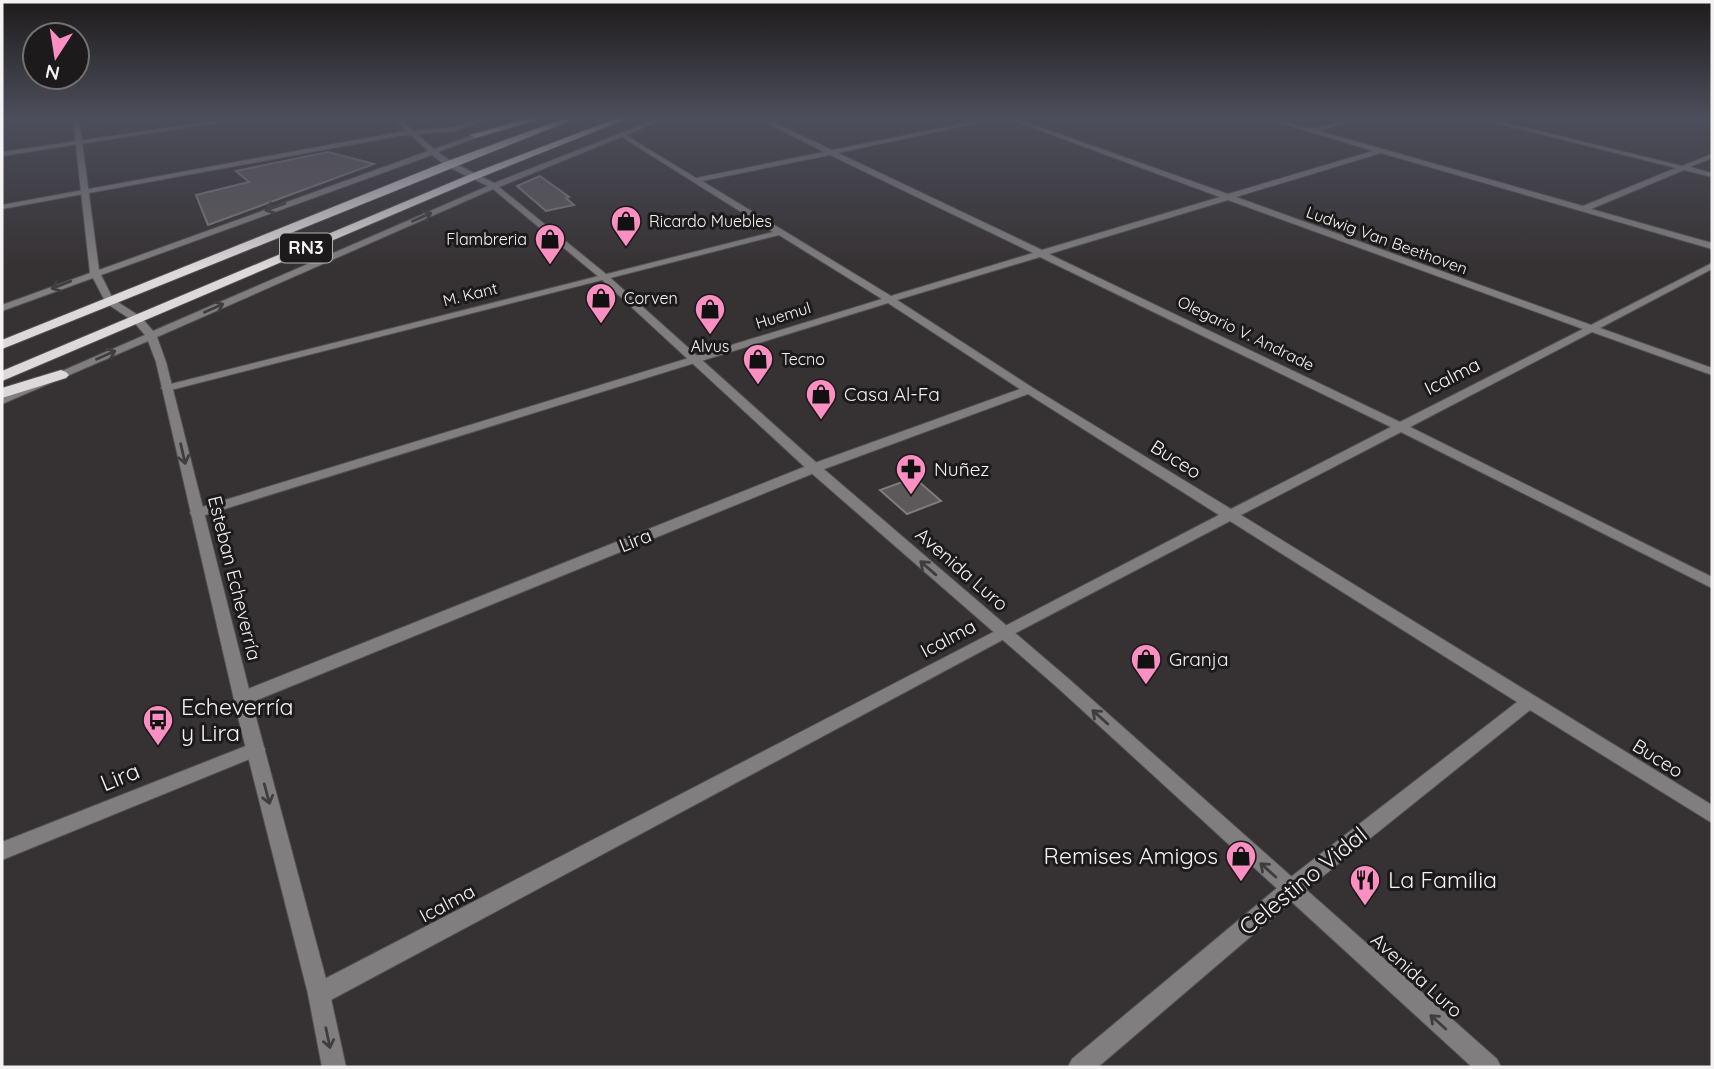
<svg xmlns="http://www.w3.org/2000/svg" width="1714" height="1069" font-family="Quicksand,sans-serif">
  <style>
    .building { fill: #5d585a; stroke: #807b7d; stroke-width: 2 }
    .lines { fill: none; stroke-linecap: round; stroke-linejoin: round }
    .minor-casing { stroke: #545052; stroke-width: 2 }
    .tertiary-casing { stroke: #545052; stroke-width: 2 }
    .trunk-casing { stroke: #545052; stroke-width: 2 }
    .minor { fill: #807e7f; fill-rule: evenodd }
    .tertiary { fill: #807e7f; fill-rule: evenodd }
    .trunk { fill: #ddd8da; fill-rule: evenodd }
    .oneway { stroke: #3f3d3d }
    .labels { text-anchor: middle; stroke-width: 6; stroke-linejoin: round; paint-order: stroke }
    .far-poi-label { font-size: 16px; fill: #f4f2f3; stroke: #1c1a1a; text-anchor: start }
    .far-street-label { font-size: 16px; fill: #f4f2f3; stroke: #1c1a1a }
    .shield { fill: #1c1a1a; stroke: #b3b1b2; stroke-width: 2 }
    .shield-label { font-size: 18px; font-weight: bold; fill: #f4f2f3 }
    .street-label { font-size: 19px; fill: #f4f2f3; stroke: #1c1a1a }
    .poi-label { font-size: 19px; fill: #f4f2f3; stroke: #1c1a1a; text-anchor: start }
    .near-poi-label { font-size: 23px; fill: #f4f2f3; stroke: #1c1a1a; text-anchor: start }
    .near-street-label { font-size: 23px; fill: #f4f2f3; stroke: #1c1a1a }
  </style>
  <rect width="100%" height="100%" fill="#363133"/>
  <path class="building" d="M328 152 374 164 208 225 196 195 249 182 236 171Z
    M540 176 569 197 566 198 574 205 546 211 517 186Z
    M918 481 941 501 907 514 880 490 902 482 906 485Z"/>
  <g class="lines">
    <g class="minor-casing">
      <path id="minor" d="M228 119H242L2 156V152Z
        M481 119H490L454 131 399 136 2 209V205L399 132 453 127Z
        M759 119H766L832 150 986 119H997L838 153 1042 250 1220 197 1009 119H1017L1228 194 1373 151 1268 119C1283 119 1299 129 1313 128 1329 126 1343 119 1359 119L1319 131 1583 206 1676 168 1480 119H1490L1682 166 1712 154V158L1690 167 1712 173V177L1684 170 1591 209 1712 243V249L1381 153 1236 197 1591 325 1712 263V269L1600 328 1712 368V375L1592 332 1410 427 1712 577V588L1401 432 1241 515 1712 805V823L1530 710 1297 897 1098 1067H1068L1072 1059 1283 883 1517 702 1230 521 1008 637 327 1002 319 1005 311 1002 308 994 311 986 1219 515 1028 394 819 471 250 703 244 704 238 703 236 698 238 693 809 465 1020 389 888 303 202 516H192L190 513 192 510 882 299 779 235 167 391 161 388 163 386 773 232 617 134 622 133 696 178 824 152ZM830 155 1033 253 891 296 702 181ZM1228 200 1583 329 1400 422 1049 254ZM1040 257 1391 427 1231 509 1033 388 897 300Z
        M1697 119H1712V123L1698 120Z
        M256 742 262 744 265 749 262 754 2 860V842Z"/>
    </g>
    <g class="tertiary-casing">
      <path id="tertiary" d="M73 119H79L99 270 428 151 394 119H400L434 149 519 119H527L438 152 452 162 494 183 657 119H665L499 187 606 274 819 465 1070 680 1497 1059 1501 1067H1472L1058 688 809 471 600 278 493 189 157 337 166 362 257 721 330 994 346 1067H322L308 994 239 721 156 362 148 341 2 404V397L145 335 133 321 106 303 93 278 2 311V305L90 273ZM432 155 446 166 488 186 153 331 141 317 113 299 101 275Z"/>
    </g>
    <g class="trunk-casing">
      <path id="trunk" d="M528 119H541L475 138 470 135Z
        M563 119H574L2 349V340L445 162Z
        M615 119H626L479 178 2 381V371L471 174Z
        M61 370 66 372 69 375 66 378 2 398V388Z"/>
    </g>
    <use href="#minor" class="minor"/>
    <use href="#tertiary" class="tertiary"/>
    <use href="#trunk" class="trunk"/>
  </g>
  <defs><path id="oneway-shaft" d="M-6 0H5M1.5-3L5.5 0L1.5 3" fill="none" stroke-width="1.6" stroke-linecap="round" stroke-linejoin="round" transform="scale(1.75)"/></defs>
  <g class="oneway">
    <use href="#oneway-shaft" transform="translate(275 207) rotate(160)"/>
    <use href="#oneway-shaft" transform="translate(422 217) rotate(-24)"/>
    <use href="#oneway-shaft" transform="translate(61 285) rotate(159)"/>
    <use href="#oneway-shaft" transform="translate(214 308) rotate(-24)"/>
    <use href="#oneway-shaft" transform="translate(106 355) rotate(-24)"/>
    <use href="#oneway-shaft" transform="translate(183 454) rotate(77)"/>
    <use href="#oneway-shaft" transform="translate(928 568) rotate(-139)"/>
    <use href="#oneway-shaft" transform="translate(1100 717) rotate(-138)"/>
    <use href="#oneway-shaft" transform="translate(267 794) rotate(75)"/>
    <use href="#oneway-shaft" transform="translate(1268 870) rotate(-138)"/>
    <use href="#oneway-shaft" transform="translate(1438 1022) rotate(-138)"/>
    <use href="#oneway-shaft" transform="translate(328 1038) rotate(78)"/>
  </g>
  <linearGradient id="sky" x2="0" y2="1"><stop stop-color="#1e1b1c"/><stop offset="0.44" stop-color="#4c4e5b"/><stop offset="1" stop-color="#4c4e5b" stop-opacity="0"/></linearGradient>
  <rect width="1714" height="268" fill="url(#sky)"/>
  <defs>
    <g id="shop-pin" transform="scale(1.575)"><path d="M0 17L-7.5 6A9.5 9.5 0 1 1 7.5 6Z" fill="#fc8fc1" stroke="#1c1a1a"/><path d="M-5-2.5h2.3a2.7 3.5 0 0 1 5.4 0H5L5.5 6h-11ZM-1.5-2.5h3a1.5 2.3 0 0 0-3 0Z" fill="#111"/></g>
    <g id="pharmacy-pin" transform="scale(1.575)"><path d="M0 17L-7.5 6A9.5 9.5 0 1 1 7.5 6Z" fill="#fc8fc1" stroke="#1c1a1a"/><path d="M-2-6h4v4h4v4h-4v4h-4v-4h-4v-4h4Z" fill="#111"/></g>
    <g id="bus-pin" transform="scale(1.575)"><path d="M0 17L-7.5 6A9.5 9.5 0 1 1 7.5 6Z" fill="#fc8fc1" stroke="#1c1a1a"/><path d="M-5-6H5V4H4V6H2V4H-2V6H-4V4H-5ZM-3.5-4V0h7V-4ZM-3.5 1.2v1.5H-2V1.2ZM2 1.2v1.5H3.5V1.2Z" fill="#111"/></g>
    <g id="restaurant-pin" transform="scale(1.575)"><path d="M0 17L-7.5 6A9.5 9.5 0 1 1 7.5 6Z" fill="#fc8fc1" stroke="#1c1a1a"/><path d="M-5-6h1v4h1v-4h1v4h1v-4h1v5L-1.5 .5V6h-2V.5L-5-1ZM5-6V6H3V1.5H1.5Q1.5-4 5-6Z" fill="#111"/></g>
  </defs>
  <g fill-rule="evenodd">
    <use href="#shop-pin" x="626" y="221"/>
    <use href="#shop-pin" x="550" y="239"/>
    <use href="#shop-pin" x="601" y="298"/>
    <use href="#shop-pin" x="710" y="309"/>
    <use href="#shop-pin" x="758" y="359"/>
    <use href="#shop-pin" x="821" y="394"/>
    <use href="#pharmacy-pin" x="911" y="469"/>
    <use href="#shop-pin" x="1146" y="659"/>
    <use href="#bus-pin" x="158" y="720"/>
    <use href="#shop-pin" x="1241" y="856"/>
    <use href="#restaurant-pin" x="1365" y="880"/>
  </g>
  <g class="labels">
    <g class="far-poi-label">
      <text x="649" y="227">Ricardo Muebles</text>
      <text x="527" y="245" text-anchor="end">Flambreria</text>
      <text x="624" y="304">Corven</text>
      <text x="710" y="352" text-anchor="middle">Alvus</text>
      <text x="781" y="365">Tecno</text>
    </g>
    <g class="far-street-label">
      <text transform="translate(1387 240) rotate(20)" y="6">Ludwig Van Beethoven</text>
      <text transform="translate(470 294) rotate(-14)" y="6">M. Kant</text>
      <text transform="translate(783 315) rotate(-17)" y="6">Huemul</text>
      <text transform="translate(1246 333) rotate(26)" y="6">Olegario V. Andrade</text>
    </g>
    <rect class="shield" x="280" y="233.5" width="52" height="29" rx="5"/>
    <g class="shield-label">
      <text x="306" y="254">RN3</text>
    </g>
    <g class="street-label">
      <text transform="translate(1452 376) rotate(-27)" y="7">Icalma</text>
      <text transform="translate(1176 459) rotate(32)" y="7">Buceo</text>
      <text transform="translate(635 540) rotate(-22)" y="7">Lira</text>
      <text transform="translate(962 569) rotate(41)" y="7">Avenida Luro</text>
      <text transform="translate(235 578) rotate(76)" y="7">Esteban Echeverría</text>
      <text transform="translate(948 638) rotate(-28)" y="7">Icalma</text>
      <text transform="translate(1658 758) rotate(32)" y="7">Buceo</text>
      <text transform="translate(447 903) rotate(-28)" y="7">Icalma</text>
      <text transform="translate(1417 975) rotate(42)" y="7">Avenida Luro</text>
    </g>
    <g class="poi-label">
      <text x="844" y="401">Casa Al-Fa</text>
      <text x="934" y="476">Nuñez</text>
      <text x="1169" y="666">Granja</text>
    </g>
    <g class="near-poi-label">
      <text x="181" y="715">Echeverría<tspan x="181" dy="26">y Lira</tspan></text>
      <text x="1218" y="864" text-anchor="end">Remises Amigos</text>
      <text x="1388" y="888">La Familia</text>
    </g>
    <g class="near-street-label">
      <text transform="translate(120 777) rotate(-22)" y="8">Lira</text>
      <text transform="translate(1303 881) rotate(-39)" y="8">Celestino Vidal</text>
    </g>
  </g>
  <rect width="1714" height="1069" fill="none" stroke="#f4f2f3" stroke-width="7"/>
  <g transform="translate(56 56) rotate(192)"><circle r="33" fill="#1c1a1a" stroke="#727071" stroke-width="2"/>
  <path d="M0-5L12 26L0 18L-12 26Z" fill="#fc8fc1"/>
  <text y="-10" font-size="19" font-weight="bold" text-anchor="middle" fill="#f4f2f3">N</text>
  </g>
</svg>
